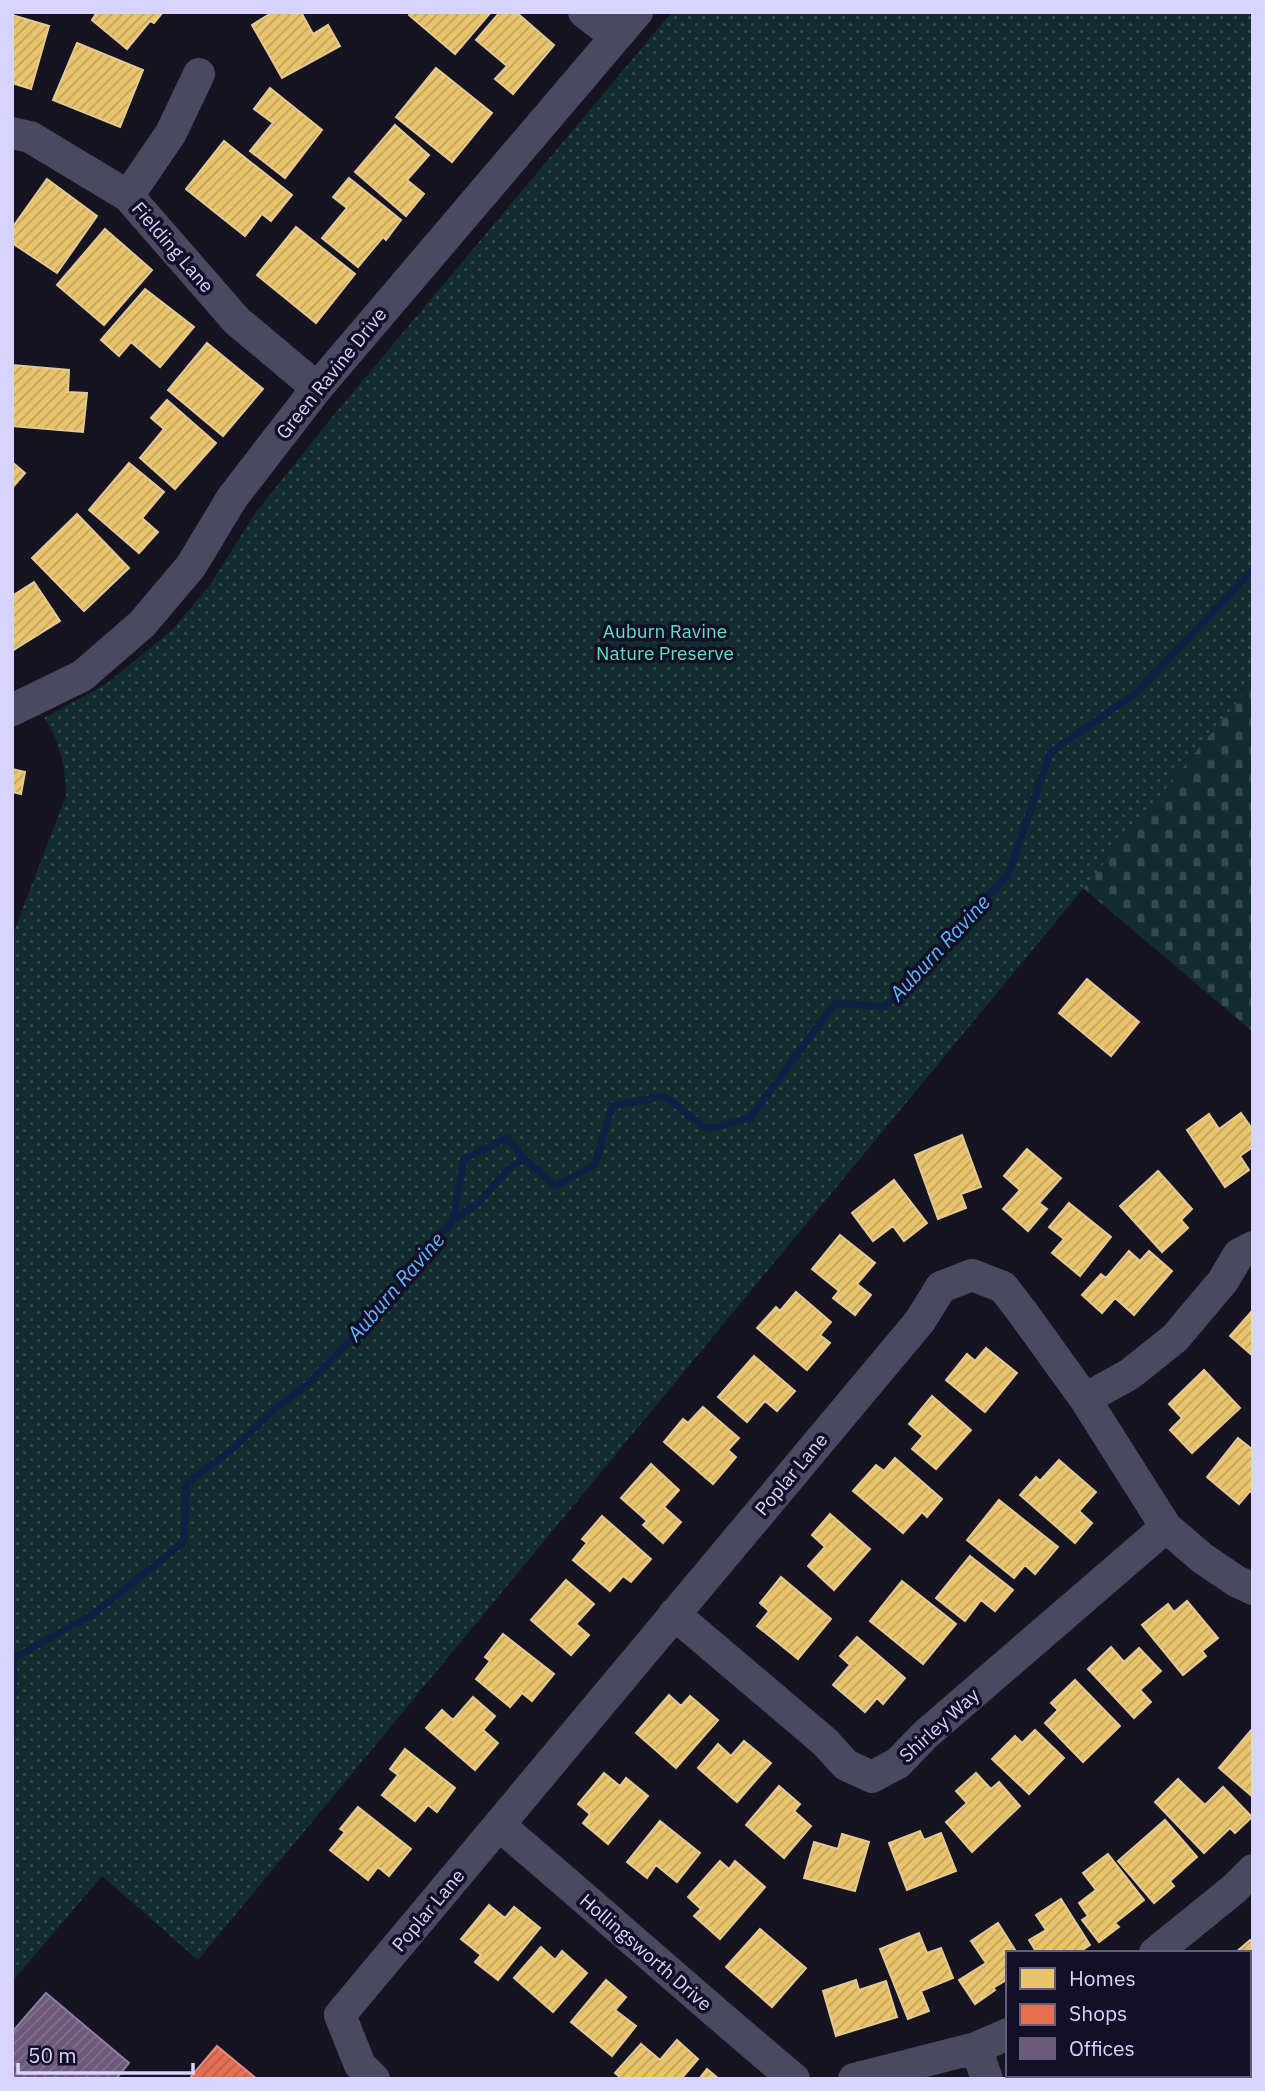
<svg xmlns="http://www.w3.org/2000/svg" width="1265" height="2091" font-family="'IBM Plex Sans',sans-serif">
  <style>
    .cemetery { fill: url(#cemetery-stones) }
    .park { fill: url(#park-dots) }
    .homes { fill: url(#homes-hatch); stroke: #e4c997; stroke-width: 2 }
    .shops { fill: url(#shops-hatch); stroke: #e38d85; stroke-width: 2 }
    .offices { fill: url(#offices-hatch); stroke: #8d7ea2; stroke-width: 2 }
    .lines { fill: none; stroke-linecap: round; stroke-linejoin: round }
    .stream { stroke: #0d2144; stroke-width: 7 }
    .minor { stroke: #4a4962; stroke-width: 32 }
    .labels { text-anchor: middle; stroke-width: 7; stroke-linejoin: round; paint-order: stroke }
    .street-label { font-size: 19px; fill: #d9d4ff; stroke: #130f26 }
    .park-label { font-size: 19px; fill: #5fe0c0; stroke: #130f26 }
    .water-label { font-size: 21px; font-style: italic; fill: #62b6ff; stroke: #130f26 }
  </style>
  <defs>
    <pattern id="cemetery-stones" width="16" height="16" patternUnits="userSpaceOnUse" patternTransform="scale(1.75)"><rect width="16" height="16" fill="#132c2d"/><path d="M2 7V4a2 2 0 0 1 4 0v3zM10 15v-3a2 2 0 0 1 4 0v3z" fill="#354a4c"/></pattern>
    <pattern id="park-dots" width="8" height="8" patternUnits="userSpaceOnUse" patternTransform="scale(1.75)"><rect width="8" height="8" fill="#132c2d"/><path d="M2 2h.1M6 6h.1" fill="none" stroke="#354a4c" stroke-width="1.8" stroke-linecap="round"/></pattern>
    <pattern id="homes-hatch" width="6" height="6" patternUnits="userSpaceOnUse" patternTransform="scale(1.75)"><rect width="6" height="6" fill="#e9c46a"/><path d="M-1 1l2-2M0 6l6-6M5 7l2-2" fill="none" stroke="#bfa362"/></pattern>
    <pattern id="shops-hatch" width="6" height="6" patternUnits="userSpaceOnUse" patternTransform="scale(1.75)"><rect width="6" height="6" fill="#e76f51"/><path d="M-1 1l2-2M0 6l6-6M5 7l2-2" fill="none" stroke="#b56150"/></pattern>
    <pattern id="offices-hatch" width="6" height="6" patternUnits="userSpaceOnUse" patternTransform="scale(1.75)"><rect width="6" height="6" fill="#6d597a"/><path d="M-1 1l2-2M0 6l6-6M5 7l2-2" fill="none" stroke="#81708e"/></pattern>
  </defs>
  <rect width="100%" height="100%" fill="#161421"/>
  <path class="cemetery" d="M1253 682V1032L1082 887Z"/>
  <path class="park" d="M672 12H1253V683L198 1960 102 1876 12 1982V936L66 796C66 769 60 740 44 718L106 684 172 630 210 585 256 512 338 410Z"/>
  <path class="homes" d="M97 12H163L154 23 150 21 127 49 92 20Z
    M273 12H301L313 34 328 25 340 46 282 78 252 25Z
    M411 12H491L455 54 409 15Z
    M500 12H516L554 45 513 94 495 79 507 66 476 40Z
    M12 15 49 26 31 89 12 83Z
    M77 43 143 70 120 127 53 100Z
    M436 68 492 113 452 162 396 117Z
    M270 88 322 130 285 178 250 151 273 123 254 109Z
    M395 125 429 155 407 180 424 194 406 216 355 172Z
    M224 141 292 195 271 221 262 214 245 236 186 189Z
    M349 178 401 220 386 240 383 237 358 267 322 238 347 208 333 197Z
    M47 179 97 216 57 273 12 243V228Z
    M296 227 355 274 316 323 257 275Z
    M105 229 152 270 104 325 57 285Z
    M145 289 194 327 160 367 131 342 119 356 101 340Z
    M207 343 263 389 223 436 168 390Z
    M12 365 69 370 68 392 87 393 83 432 12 426Z
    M167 400 216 443 175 489 140 458 164 429 151 418Z
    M12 462 25 473 12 488Z
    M129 463 164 492 142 518 158 532 139 553 89 510Z
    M77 514 129 568 84 611 32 558Z
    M34 582 60 621 12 651V596Z
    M12 769 25 772 21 794 12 792Z
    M1087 979 1139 1022 1111 1056 1059 1013Z
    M1241 1113 1253 1130V1147L1240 1156 1249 1170 1225 1187 1187 1130 1209 1114 1219 1129Z
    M962 1135 981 1187 961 1194 966 1208 938 1219 915 1155Z
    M1027 1149 1061 1178 1039 1203 1047 1209 1028 1231 1003 1209 1020 1190 1004 1176Z
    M1158 1171 1192 1209 1181 1220 1188 1228 1162 1252 1120 1206Z
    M894 1180 927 1223 904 1241 893 1226 873 1241 852 1213Z
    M1069 1203 1111 1237 1080 1276 1052 1253 1064 1239 1049 1227Z
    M840 1235 875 1263 857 1284 871 1295 855 1315 833 1298 839 1291 812 1269Z
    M1129 1251 1140 1261 1149 1251 1172 1271 1134 1315 1115 1298 1102 1313 1082 1295 1101 1274 1106 1278Z
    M796 1292 831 1322 820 1335 830 1343 807 1370 757 1328 776 1307 780 1311Z
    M1253 1310V1356L1230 1336Z
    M986 1348 1017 1373 985 1412 946 1380 967 1354 975 1361Z
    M754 1356 795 1391 777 1411 765 1401 747 1422 718 1397Z
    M1204 1370 1240 1408 1192 1453 1170 1430 1182 1418 1169 1404Z
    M932 1396 971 1430 936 1469 912 1449 923 1436 909 1424Z
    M703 1407 739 1438 728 1450 736 1457 713 1484 664 1442 683 1419 688 1423Z
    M1238 1438 1253 1450V1493L1250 1491 1239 1504 1207 1477Z
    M895 1458 942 1499 927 1517 922 1512 903 1533 853 1491 876 1465 884 1471Z
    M1059 1460 1096 1492 1079 1511 1092 1523 1075 1543 1020 1495 1036 1477 1040 1481Z
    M651 1464 679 1490 664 1507 681 1522 663 1543 643 1525 647 1521 621 1498Z
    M999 1500 1058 1547 1035 1574 1025 1565 1014 1578 967 1540Z
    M830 1514 870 1549 834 1590 808 1566 825 1547 812 1535Z
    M602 1516 651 1559 631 1582 623 1576 610 1591 573 1560 587 1543 582 1539Z
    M970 1556 1013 1590 995 1611 981 1600 965 1621 936 1598Z
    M781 1577 831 1619 798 1659 757 1626 769 1611 760 1603Z
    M566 1580 594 1604 576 1624 589 1635 571 1655 531 1620Z
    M902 1581 956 1624 923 1664 870 1621Z
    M1187 1601 1218 1638 1202 1651 1206 1656 1183 1675 1142 1625 1168 1604 1174 1612Z
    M503 1634 554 1674 532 1701 522 1693 510 1707 476 1679 490 1661 485 1657Z
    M857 1637 905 1678 883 1704 877 1698 865 1712 833 1685 850 1665 840 1656Z
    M1111 1647 1124 1662 1139 1648 1161 1671 1140 1690 1151 1702 1134 1718 1088 1669Z
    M1075 1680 1120 1726 1083 1762 1045 1723 1058 1710 1051 1703Z
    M669 1695 681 1706 690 1696 718 1720 676 1768 636 1733Z
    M473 1697 495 1716 483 1730 498 1743 475 1770 426 1728 442 1710 453 1720Z
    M1253 1728V1797L1219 1768Z
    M1035 1730 1064 1758 1029 1794 992 1759 1015 1736 1022 1743Z
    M744 1741 771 1763 737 1802 698 1768 718 1744 731 1756Z
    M405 1749 455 1788 437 1812 428 1805 415 1821 382 1795 398 1775 390 1769Z
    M604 1773 620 1786 626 1778 648 1796 608 1844 583 1823 590 1814 578 1804Z
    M976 1773 991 1789 999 1782 1020 1806 972 1852 946 1822 967 1803 956 1791Z
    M1178 1779 1205 1805 1223 1787 1252 1817 1235 1833 1230 1828 1204 1853 1155 1802Z
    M779 1786 800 1804 794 1811 811 1826 784 1858 746 1825Z
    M358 1807 411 1849 389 1876 378 1867 368 1880 330 1850 345 1832 340 1829Z
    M1165 1820 1197 1857 1170 1881 1174 1886 1154 1903 1118 1861Z
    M660 1821 700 1853 677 1882 656 1865 647 1878 627 1862Z
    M920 1831 924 1840 941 1833 956 1871 907 1890 889 1843Z
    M842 1834 869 1842 855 1891 804 1878 814 1842 838 1849Z
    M1108 1854 1144 1900 1115 1923 1119 1927 1099 1942 1082 1920 1088 1916 1079 1903 1096 1890 1083 1873Z
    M720 1861 729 1869 735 1861 765 1887 720 1939 694 1916 701 1909 688 1897Z
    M1061 1899 1090 1945 1078 1953H1037L1029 1940 1046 1930 1036 1915Z
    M489 1905 505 1918 514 1907 540 1928 498 1980 475 1962 481 1955 461 1939Z
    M998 1923 1017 1953H1008V1979L993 1988 995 1990 975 2004 959 1980 986 1963 971 1941Z
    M760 1929 806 1968 772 2007 726 1967Z
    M919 1933 927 1953 941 1948 953 1978 921 1991 929 2011 908 2019 880 1949Z
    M1250 1940 1253 1943V2012L1249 2015V1953H1235Z
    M541 1947 555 1960 562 1951 587 1973 553 2012 514 1978Z
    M606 1980 626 1997 615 2010 636 2026 612 2056 571 2022Z
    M856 1980 859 1990 886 1981 897 2017 836 2036 823 1991Z
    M677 2040 698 2059 681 2079H622L615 2073 641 2044 660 2060Z
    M707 2069 719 2079H699Z
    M1056 2075H1105L1107 2079H1049Z"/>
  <path class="shops" d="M217 2046 257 2079H189Z"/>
  <path class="offices" d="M46 1993 129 2063 116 2079H12V2032Z"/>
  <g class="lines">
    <path class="stream" d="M453 1220 478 1203 510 1167 525 1159
      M12 1733 14 1658 93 1614 184 1542 186 1484 230 1451 278 1406 307 1385 399 1289 453 1220 464 1159 507 1138 525 1159 555 1186 595 1165 612 1106 664 1096 707 1129 750 1118 835 1003 885 1007 1008 875 1050 753 1137 692 1253 570"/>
    <path class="minor" d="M584 12 615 36
      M12 133 30 137 128 196 237 321 317 388
      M128 196 171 133 199 74
      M12 710 82 676 142 624 191 566 232 498 317 388 637 12
      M1085 1399 1130 1374 1175 1338 1223 1281 1239 1254 1253 1247
      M674 1614 825 1742 846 1765 872 1777 898 1763 925 1735 1166 1527
      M499 1825C598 1909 694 1995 794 2079
      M1155 1953 1234 1889 1253 1870
      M976 2048 987 2079
      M374 2079 360 2065 340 2015 920 1321 941 1287 972 1275 1003 1287 1023 1313 1085 1399 1166 1527 1202 1558 1236 1581 1253 1589
      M854 2079 976 2048 1008 2034"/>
  </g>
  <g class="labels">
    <g class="street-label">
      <text transform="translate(173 247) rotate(49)" y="7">Fielding Lane</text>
      <text transform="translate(331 373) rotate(-51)" y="7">Green Ravine Drive</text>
      <text transform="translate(791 1474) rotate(-50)" y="7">Poplar Lane</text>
      <text transform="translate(939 1725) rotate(-42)" y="7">Shirley Way</text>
      <text transform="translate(428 1910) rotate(-50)" y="7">Poplar Lane</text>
      <text transform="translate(646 1952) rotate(41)" y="7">Hollingsworth Drive</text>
    </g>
    <g class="park-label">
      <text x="665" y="638">Auburn Ravine<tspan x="665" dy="22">Nature Preserve</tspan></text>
    </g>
    <g class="water-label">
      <text transform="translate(940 948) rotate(-47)" y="7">Auburn Ravine</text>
      <text transform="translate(396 1287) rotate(-49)" y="7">Auburn Ravine</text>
    </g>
  </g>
  <rect width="1265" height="2091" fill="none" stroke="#d9d4ff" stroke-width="28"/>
  <rect x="1006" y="1951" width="245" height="126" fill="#130f26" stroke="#625e7d" stroke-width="2"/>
  <rect x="1020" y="1968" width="35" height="21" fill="#e9c46a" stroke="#625e7d" stroke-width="2"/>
  <text x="1069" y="1986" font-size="21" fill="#d9d4ff">Homes</text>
  <rect x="1020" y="2004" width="35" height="21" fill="#e76f51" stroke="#625e7d" stroke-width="2"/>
  <text x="1069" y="2021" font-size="21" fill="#d9d4ff">Shops</text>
  <rect x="1020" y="2038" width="35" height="21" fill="#6d597a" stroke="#625e7d" stroke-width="2"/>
  <text x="1069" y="2056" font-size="21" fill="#d9d4ff">Offices</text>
  <path d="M18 2063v10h175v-10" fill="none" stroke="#d9d4ff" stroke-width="3.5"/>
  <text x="28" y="2063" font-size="21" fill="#d9d4ff" stroke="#130f26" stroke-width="5" paint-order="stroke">50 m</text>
</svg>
